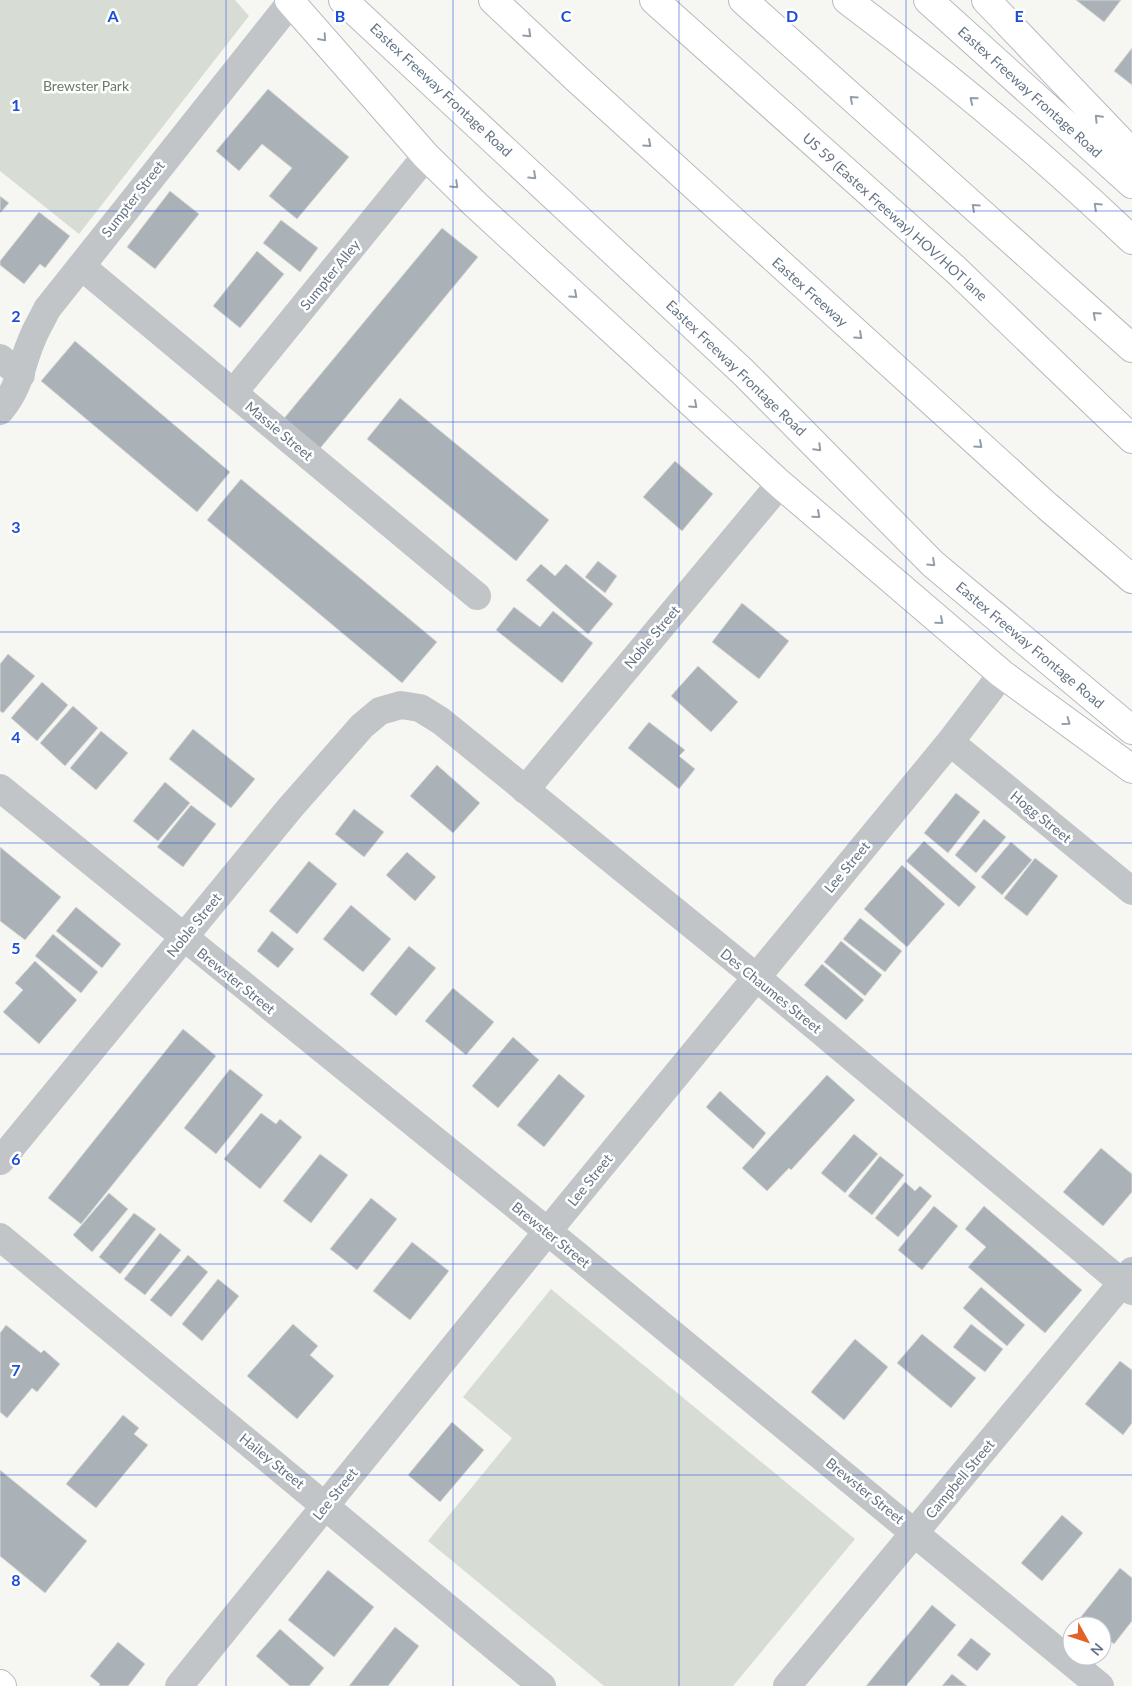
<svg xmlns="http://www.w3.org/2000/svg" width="1132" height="1686" font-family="Lato,sans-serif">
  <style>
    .green { fill: #d7ddd4 }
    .building { fill: #aab2b8; stroke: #d7d8d5 }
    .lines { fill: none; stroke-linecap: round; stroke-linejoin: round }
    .secondary-casing { stroke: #b6babf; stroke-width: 30 }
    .highway-casing { stroke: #b6b9bc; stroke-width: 30 }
    .street { stroke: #c1c5c8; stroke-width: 28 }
    .secondary { stroke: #fff; stroke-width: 28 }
    .highway { stroke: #fff; stroke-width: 28 }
    .oneway { stroke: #939ea9 }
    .grid { fill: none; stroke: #1d4ed8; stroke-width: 1; stroke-opacity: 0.55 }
    .labels { text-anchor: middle; stroke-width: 5; stroke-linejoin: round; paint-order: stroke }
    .park-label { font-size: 14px; fill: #677b64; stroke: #fff }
    .street-label { font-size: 14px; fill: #657484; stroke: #fff }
    .grid-label { font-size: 16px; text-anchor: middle; font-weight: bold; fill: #1d4ed8; stroke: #fff; stroke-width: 5; stroke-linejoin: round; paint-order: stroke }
  </style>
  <rect width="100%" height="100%" fill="#f6f6f3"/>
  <path class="green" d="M0 0H235L249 16 79 234 0 171Z
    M551 1289 855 1539 733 1686H604L428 1541 512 1438 463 1397Z"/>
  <path class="building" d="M1076 0H1121L1104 22Z
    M1132 48V85L1114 71Z
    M268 89 349 157 297 219 269 196 292 168 262 144 239 171 216 151Z
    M170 191 199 214 155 269 127 247Z
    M0 196 9 203 0 213Z
    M39 212 70 236 45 268 40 264 24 284 0 265V261Z
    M281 220 318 248 300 272 263 243Z
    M442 228 478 257 317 452 281 422Z
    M257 251 284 274 240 328 213 306Z
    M75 341 230 472 197 512 41 381Z
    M400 398 549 520 516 561 367 439Z
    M675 461 713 494 682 531 643 497Z
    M241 479 437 642 402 683 207 520Z
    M598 561 617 576 605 593 585 577Z
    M541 564 555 576 566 564 613 604 588 634 526 580Z
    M742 603 789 641 759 679 712 642Z
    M514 607 540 627 553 611 593 643 562 683 496 630Z
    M8 654 35 676 3 713 0 711V664Z
    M698 666 738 702 711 732 671 696Z
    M42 682 68 705 37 741 11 718Z
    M73 706 98 728 65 766 40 743Z
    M649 722 685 750 679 756 695 769 679 789 628 748Z
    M193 729 255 779 231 808 169 759Z
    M101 731 128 753 96 790 70 768Z
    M437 765 480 803 453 833 410 796Z
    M165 782 190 803 158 841 133 821Z
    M956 793 980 812 948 853 924 833Z
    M191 805 216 824 183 867 157 847Z
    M354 809 384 832 364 857 335 834Z
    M984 819 1006 837 976 873 955 855Z
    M924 841 976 887 959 907 906 861Z
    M1011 842 1032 860 1002 895 981 877Z
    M0 847 61 897 25 940 0 921Z
    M407 852 436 877 415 901 386 875Z
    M1035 858 1058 876 1027 916 1004 898Z
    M309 861 337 884 297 934 269 911Z
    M902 865 945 904 907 947 864 909Z
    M351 905 391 939 363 972 323 939Z
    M76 907 121 944 102 968 56 931Z
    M860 918 902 951 885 972 843 939Z
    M272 931 294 949 278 968 257 951Z
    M53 934 98 972 81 993 35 956Z
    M841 941 882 975 865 996 824 962Z
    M409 946 436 968 396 1016 370 994Z
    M35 961 77 1000 39 1044 3 1012 23 990 15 983Z
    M822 964 864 1000 846 1020 804 985Z
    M453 988 494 1022 466 1055 425 1021Z
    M183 1029 216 1056 81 1224 48 1198Z
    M513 1037 539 1060 498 1108 472 1086Z
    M230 1069 263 1095 216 1154 184 1128Z
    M559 1074 585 1096 544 1147 517 1125Z
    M827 1075 855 1100 791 1170 789 1168 767 1191 742 1168Z
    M720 1091 766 1133 753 1149 706 1107Z
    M261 1113 276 1124 280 1119 302 1137 260 1189 224 1159Z
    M854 1134 878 1154 845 1193 821 1173Z
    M1101 1148 1132 1174V1192L1103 1226 1063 1192Z
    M320 1154 348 1175 311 1223 283 1201Z
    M880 1156 904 1175 872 1215 848 1196Z
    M905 1182 915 1191 920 1186 932 1196 898 1237 875 1218Z
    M109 1193 128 1209 92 1252 73 1235Z
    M371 1198 397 1219 357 1270 330 1249Z
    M934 1206 958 1226 922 1270 898 1250Z
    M984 1206 1082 1290 1045 1333 968 1267 986 1247 965 1229Z
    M134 1213 156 1229 120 1274 99 1257Z
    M160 1233 181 1250 145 1295 124 1279Z
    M412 1242 449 1271 410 1320 373 1291Z
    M188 1255 208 1272 171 1317 150 1300Z
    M218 1279 239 1296 202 1341 182 1324Z
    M981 1287 1025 1325 1007 1346 963 1308Z
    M293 1324 318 1346 310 1355 334 1376 297 1419 247 1376Z
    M971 1324 1003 1349 985 1372 953 1347Z
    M6 1325 41 1353 44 1350 60 1364 37 1392 32 1388 7 1418 0 1412V1333Z
    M922 1334 976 1378 951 1408 897 1363Z
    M855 1339 888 1367 844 1420 811 1392Z
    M1120 1361 1132 1370V1423L1123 1435 1085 1404Z
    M123 1415 139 1428 134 1434 148 1445 96 1508 66 1484Z
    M452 1422 484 1450 440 1502 408 1475Z
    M0 1470 87 1541 45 1593 0 1556Z
    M1062 1515 1083 1533 1042 1581 1021 1563Z
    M1120 1568 1132 1578V1621L1114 1644 1102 1635V1626H1091L1080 1618Z
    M328 1570 374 1607 334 1657 288 1620Z
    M932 1605 956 1625 906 1686H866Z
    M395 1627 419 1646 388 1686H349Z
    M280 1629 324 1668 309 1686H290L256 1656Z
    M971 1638 991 1654 977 1671 957 1655Z
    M118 1642 145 1664 128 1686H99L100 1684 90 1676Z
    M952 1674 967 1686H942Z"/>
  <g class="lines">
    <g class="secondary-casing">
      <path id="secondary" d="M289 0 426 156 476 205 780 484 1002 674 1132 769
        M343 0 743 372 933 564 1132 730
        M928 0 1132 184
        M986 0 1132 153
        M0 1684 2 1686"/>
    </g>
    <g class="highway-casing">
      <path id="highway" d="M493 0 577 79 1047 506 1132 579
        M654 0 955 269 1132 439
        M743 0 1132 348
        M847 0C947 75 1042 154 1132 240"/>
    </g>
    <path class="street" d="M81 266 477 596
      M0 358 21 375
      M233 393 426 156
      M0 411C22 384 20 366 33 337 37 327 43 318 47 309L291 2
      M950 742 1132 891
      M0 788 573 1252 1100 1686
      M525 790 780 484
      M0 1161 290 808 362 726 380 711 401 705 420 708 441 721 756 977 1132 1291
      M0 1237 542 1686
      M179 1686 547 1232 950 742 1002 674
      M787 1686 1132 1271"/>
    <use href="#secondary" class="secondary"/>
    <use href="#highway" class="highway"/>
  </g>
  <defs><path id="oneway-chevron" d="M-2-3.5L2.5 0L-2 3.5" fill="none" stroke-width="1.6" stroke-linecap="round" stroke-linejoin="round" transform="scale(1.25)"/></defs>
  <g class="oneway">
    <use href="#oneway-chevron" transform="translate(528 34) rotate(44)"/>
    <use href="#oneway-chevron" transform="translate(323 38) rotate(49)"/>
    <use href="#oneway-chevron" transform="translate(853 99) rotate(-138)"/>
    <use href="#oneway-chevron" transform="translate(973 100) rotate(-141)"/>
    <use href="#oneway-chevron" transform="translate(1098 118) rotate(-134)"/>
    <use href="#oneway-chevron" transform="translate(648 144) rotate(42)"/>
    <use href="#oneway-chevron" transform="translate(533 176) rotate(43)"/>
    <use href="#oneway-chevron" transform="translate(455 185) rotate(44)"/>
    <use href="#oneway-chevron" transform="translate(1097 206) rotate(-137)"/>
    <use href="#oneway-chevron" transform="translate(975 207) rotate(-138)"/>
    <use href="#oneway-chevron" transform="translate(574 295) rotate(42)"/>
    <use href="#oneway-chevron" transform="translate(1096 315) rotate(-138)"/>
    <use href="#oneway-chevron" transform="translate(859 336) rotate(42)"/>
    <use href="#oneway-chevron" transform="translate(694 405) rotate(42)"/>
    <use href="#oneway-chevron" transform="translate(979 445) rotate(42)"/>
    <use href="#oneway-chevron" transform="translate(818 448) rotate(45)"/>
    <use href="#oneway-chevron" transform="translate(817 515) rotate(41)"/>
    <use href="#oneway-chevron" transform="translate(932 563) rotate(43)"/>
    <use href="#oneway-chevron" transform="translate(940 621) rotate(41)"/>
    <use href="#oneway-chevron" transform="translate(1067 722) rotate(36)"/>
  </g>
  <path class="grid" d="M226 0V1686M453 0V1686M679 0V1686M906 0V1686M0 211H1132M0 422H1132M0 632H1132M0 843H1132M0 1054H1132M0 1264H1132M0 1475H1132"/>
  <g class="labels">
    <g class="park-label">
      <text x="86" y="91">Brewster Park</text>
    </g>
    <g class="street-label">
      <text transform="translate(441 90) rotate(43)" y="5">Eastex Freeway Frontage Road</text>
      <text transform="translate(1030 92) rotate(42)" y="5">Eastex Freeway Frontage Road</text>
      <text transform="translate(133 199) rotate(-52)" y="5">Sumpter Street</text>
      <text transform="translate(895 217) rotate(42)" y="5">US 59 (Eastex Freeway) HOV/HOT lane</text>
      <text transform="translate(330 275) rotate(-51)" y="5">Sumpter Alley</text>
      <text transform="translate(810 292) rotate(42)" y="5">Eastex Freeway</text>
      <text transform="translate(736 368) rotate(44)" y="5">Eastex Freeway Frontage Road</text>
      <text transform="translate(279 431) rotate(40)" y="5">Massie Street</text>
      <text transform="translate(652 637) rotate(-50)" y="5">Noble Street</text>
      <text transform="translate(1030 645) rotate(40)" y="5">Eastex Freeway Frontage Road</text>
      <text transform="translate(1041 817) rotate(39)" y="5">Hogg Street</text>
      <text transform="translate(847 867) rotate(-50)" y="5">Lee Street</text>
      <text transform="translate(194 925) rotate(-51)" y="5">Noble Street</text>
      <text transform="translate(236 981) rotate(39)" y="5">Brewster Street</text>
      <text transform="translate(771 991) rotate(39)" y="5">Des Chaumes Street</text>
      <text transform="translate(590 1180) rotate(-51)" y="5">Lee Street</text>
      <text transform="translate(551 1235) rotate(39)" y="5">Brewster Street</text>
      <text transform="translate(272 1461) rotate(39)" y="5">Hailey Street</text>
      <text transform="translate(960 1479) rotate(-50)" y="5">Campbell Street</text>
      <text transform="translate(865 1491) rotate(39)" y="5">Brewster Street</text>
      <text transform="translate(335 1494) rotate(-51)" y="5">Lee Street</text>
    </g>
  </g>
  <g class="grid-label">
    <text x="113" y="22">A</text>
    <text x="340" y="22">B</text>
    <text x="566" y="22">C</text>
    <text x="792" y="22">D</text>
    <text x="1019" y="22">E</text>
    <text x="16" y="111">1</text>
    <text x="16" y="322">2</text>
    <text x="16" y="533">3</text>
    <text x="16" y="743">4</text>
    <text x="16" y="954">5</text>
    <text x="16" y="1165">6</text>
    <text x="16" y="1376">7</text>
    <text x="16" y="1586">8</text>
  </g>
  <g transform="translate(1087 1641) rotate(130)"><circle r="24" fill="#ffffff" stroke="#c1c7ce"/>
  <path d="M0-4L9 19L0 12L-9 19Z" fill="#e26227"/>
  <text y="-8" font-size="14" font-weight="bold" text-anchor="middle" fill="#657484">N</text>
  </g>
</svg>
